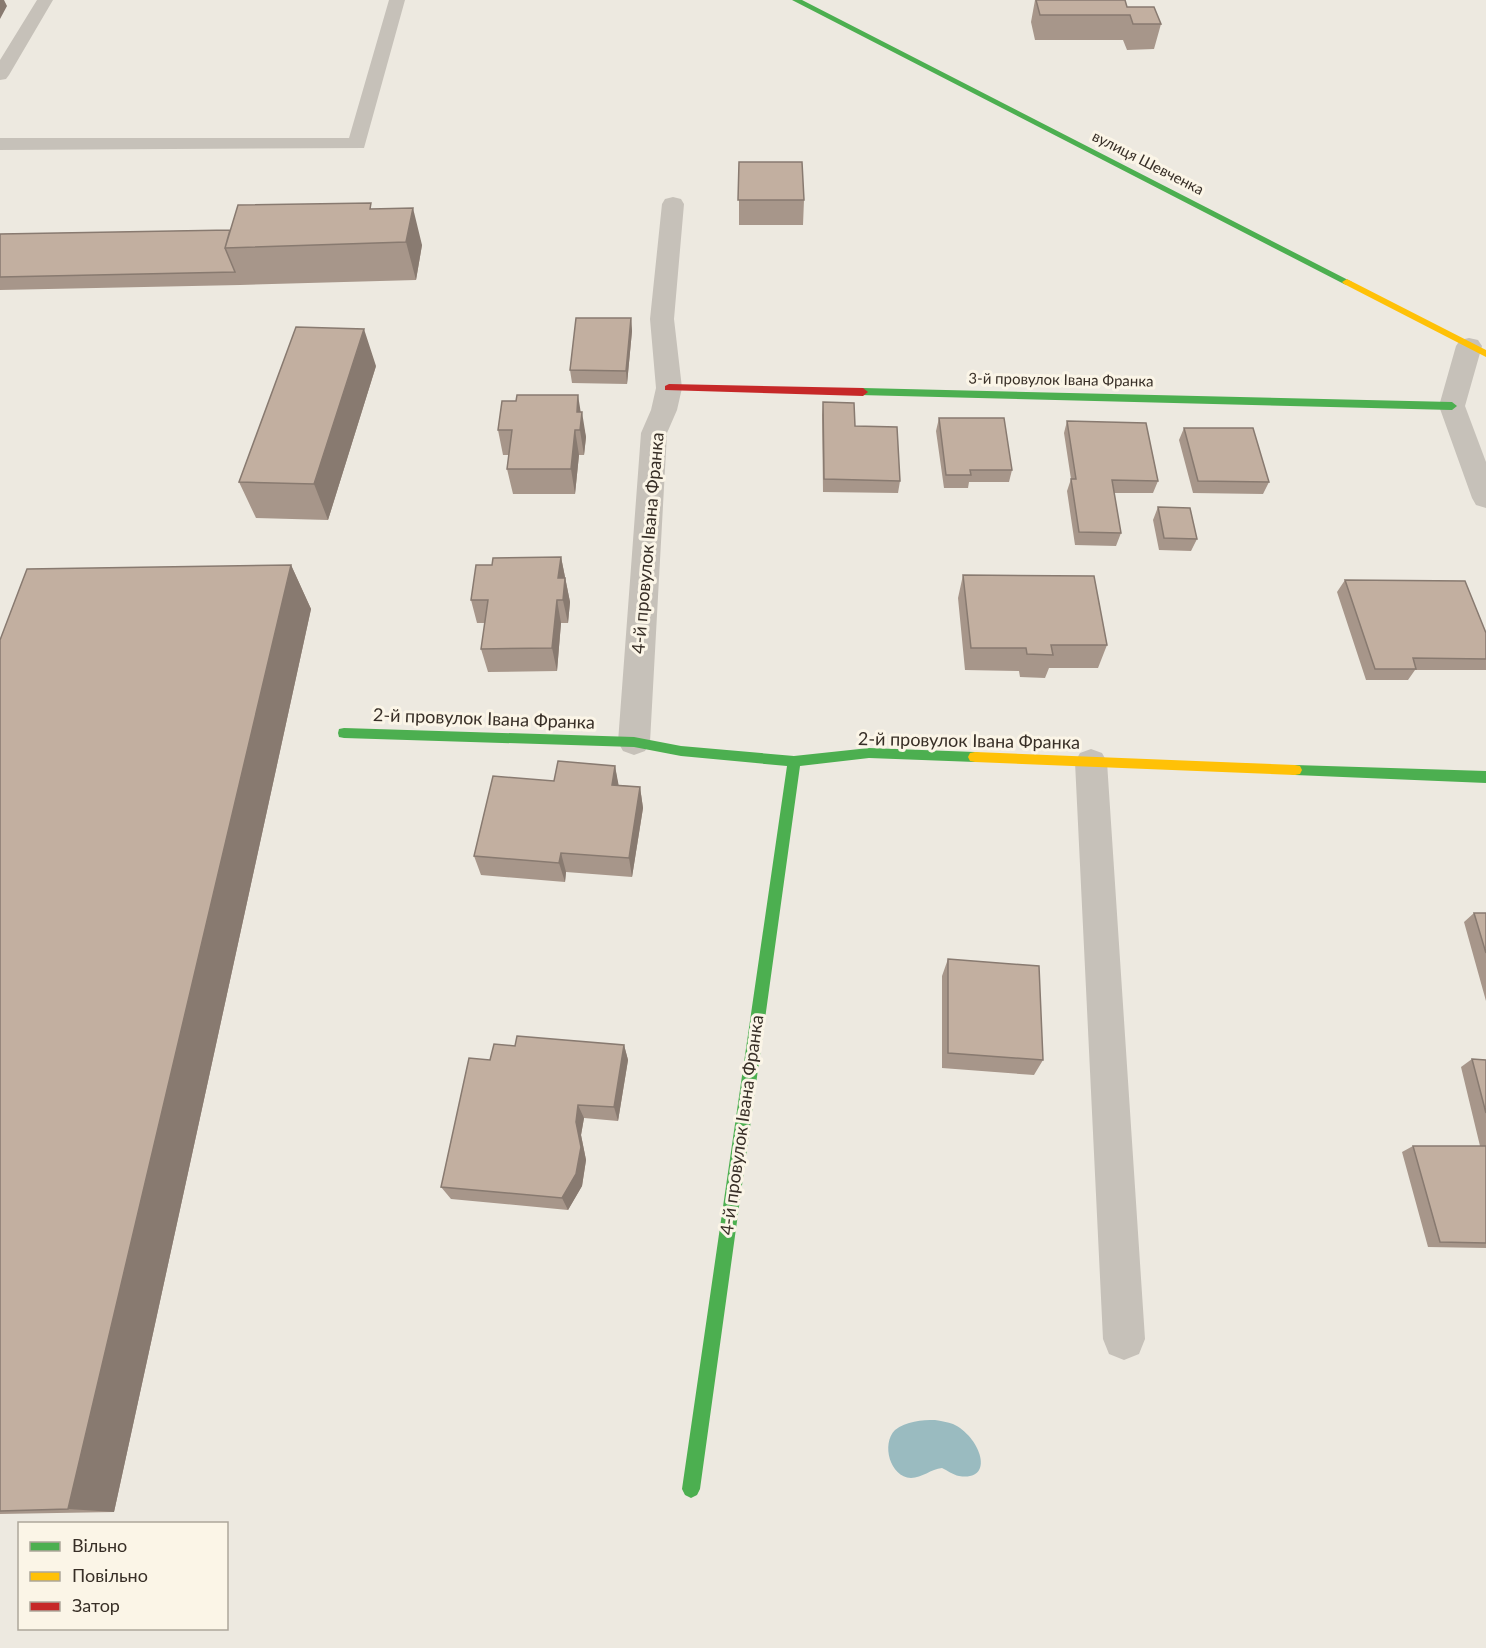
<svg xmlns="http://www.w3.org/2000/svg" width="1486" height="1648" font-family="Lato,sans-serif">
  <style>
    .water { fill: #9abbc0 }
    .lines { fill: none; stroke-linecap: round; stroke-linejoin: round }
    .lane { fill: #c6c1b9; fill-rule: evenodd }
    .street { fill: #c6c1b9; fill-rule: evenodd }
    .fast { fill: #4caf50; fill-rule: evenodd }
    .slow { fill: #ffc107; fill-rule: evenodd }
    .jam { fill: #c62828; fill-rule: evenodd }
    .wall { fill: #a7968a }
    .shaded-wall { fill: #887a70 }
    .building { fill: #c2afa0; stroke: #887a70; stroke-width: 1.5 }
    .labels { text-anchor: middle; stroke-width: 6; stroke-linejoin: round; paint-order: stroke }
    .far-street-label { font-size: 15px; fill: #382f27; stroke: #fbf5e7 }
    .street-label { font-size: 18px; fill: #382f27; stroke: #fbf5e7 }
  </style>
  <rect width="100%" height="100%" fill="#ede9e0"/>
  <path class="water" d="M935 1420C941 1421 948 1422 953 1424 981 1437 996 1482 959 1476 953 1475 947 1470 942 1468 931 1469 922 1478 911 1478 890 1477 881 1444 895 1430 906 1421 922 1420 935 1420Z"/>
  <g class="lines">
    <path class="lane" d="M37 0H53L9 75 6 79 0 80V60Z
      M389 0H405L364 148 0 150V138H349Z"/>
    <path class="street" d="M673 197 681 199 684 204 674 319 682 388 677 410 667 433 650 742 645 751 634 755 623 751 618 742 641 433 651 410 656 388 650 319 662 204 665 199Z
      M1469 338 1478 340 1482 346 1465 406 1486 462V508L1476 505 1472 498 1439 406 1456 346 1460 340Z
      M1091 749 1102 753 1107 762 1145 1339 1139 1354 1124 1360 1109 1354 1103 1339 1075 762 1080 753Z"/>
    <path class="fast" d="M792 0H802L1352 282 1347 285 1344 284Z
      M863 388 1452 402 1457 406 1452 410 859 395V389Z
      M344 728 634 737 681 746 794 756 869 748 975 752 980 753 982 757 980 761 975 762 869 758 800 766 700 1489 697 1495 691 1498 685 1495 682 1489 787 766 681 756 634 747 344 738 339 737 338 733 339 729Z
      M1295 765 1486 771V783L1295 775 1290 774 1288 770 1290 766Z"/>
    <path class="slow" d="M1347 279 1486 350V357L1344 284 1342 282Z
      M975 752 1295 765 1300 766 1302 770 1300 774 1295 775 975 762 970 761 968 757 970 753Z"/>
    <path class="jam" d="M669 384 863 388 868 392 863 396 665 390V386Z"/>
  </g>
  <path class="wall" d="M1035 0H1125L1127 7 1161 24 1154 49 1127 50 1123 40H1035L1031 22Z
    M739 162 804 200 803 225H739Z
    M373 209 422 245 416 280 240 285 0 290V234L230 230Z
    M631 318 632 331 627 384 572 383 570 370Z
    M376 366 328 520 256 518 239 482Z
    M823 402 855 426 900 481 898 493 823 492 822 415Z
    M580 412 586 437 584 455H579L575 494H513L507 469 509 455H503L498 430Z
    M939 418 1012 470 1009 482H969L968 488H944L936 431Z
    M1067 421 1158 481 1153 493H1114L1121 533 1116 546 1075 545 1067 491 1071 479 1064 433Z
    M1184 428 1269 482 1263 494 1193 493 1179 440Z
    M1158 507 1197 539 1191 551 1159 550 1153 520Z
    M561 557 570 602 568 623H561L557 671 488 672 481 649 485 623H477L471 600 492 565Z
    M291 565 311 609 114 1512 0 1514V640Z
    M963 575 1107 645 1098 668H1049L1045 678 1020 677 1019 671 965 670 958 598Z
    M1345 580 1486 633V670H1415L1408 680H1366L1337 592Z
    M615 766 618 785 640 787 643 808 632 877 566 872 565 882 481 875 474 856 554 781Z
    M1474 913H1486V1001L1464 922Z
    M948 959 1043 1060 1034 1075 942 1068V976Z
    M624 1045 628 1060 618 1121 584 1118 581 1135 586 1160 582 1186 568 1210 451 1199 441 1187 490 1060 515 1046Z
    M1472 1059 1486 1060V1146H1480L1461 1067Z
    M1413 1146H1486V1248L1428 1247 1402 1152Z"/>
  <path class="shaded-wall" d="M0 0H4L7 6 0 19Z
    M413 208 422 245 416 280 406 242Z
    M631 318 632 331 627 384 626 371Z
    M364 329 376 366 328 520 314 484Z
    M578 395 582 420V412L586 437 584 455 577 412Z
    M575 430 579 455 575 494 571 469Z
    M561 557 570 602 568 623 558 578Z
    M291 565 311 609 114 1512 68 1509Z
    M557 600 561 623 557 671 552 648Z
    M615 766 619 787 612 785Z
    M640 787 643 808 632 877 629 858Z
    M561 853 566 872 565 882 559 863Z
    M624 1045 628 1060 618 1121 614 1107Z
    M578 1105 584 1118 581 1135 586 1160 582 1186 568 1210 562 1198Z"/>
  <path class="building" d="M1036 0H1125L1127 7H1154L1161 24H1133L1130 15H1040Z
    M739 162H802L804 200H738Z
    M371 203 370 209 413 208 406 242 225 248 238 205Z
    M230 230 225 248 235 272 0 277V234Z
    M576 318H631L626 371 570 370Z
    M296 327 364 329 314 484 239 482Z
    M517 395H578L577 412H582L580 430H575L571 469H507L512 430H498L502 401H516Z
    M823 402 854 403 855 426 897 427 900 481 824 479Z
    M939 418H1004L1012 470H970L971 475H946Z
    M1067 421 1146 423 1158 481 1112 480 1121 533 1079 532 1071 479H1076Z
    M1184 428H1253L1269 482 1198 481Z
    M1158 507 1190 508 1197 539 1164 538Z
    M561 557 558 578H565L563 600H557L552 648 481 649 488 600H471L476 565H492L493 558Z
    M291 565 68 1509 0 1511V640L27 569Z
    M963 575 1094 576 1107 645H1051L1053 655 1027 654 1026 648H971Z
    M1345 580 1465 581 1486 633V659L1413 658 1416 669H1375Z
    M558 761 615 766 612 785 640 787 629 858 561 853 559 863 474 856 493 776 554 781Z
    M1474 913H1486V953Z
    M948 959 1039 966 1043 1060 948 1053Z
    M517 1036 624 1045 614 1107 578 1105 576 1122 581 1147 576 1174 562 1198 441 1187 469 1058 490 1060 494 1044 515 1046Z
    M1472 1059 1486 1060V1113Z
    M1413 1146H1486V1243L1440 1242Z"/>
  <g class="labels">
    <g class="far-street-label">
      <text transform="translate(1148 163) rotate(27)" y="5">вулиця Шевченка</text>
      <text transform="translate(1061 380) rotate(1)" y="5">3-й провулок Івана Франка</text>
    </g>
    <g class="street-label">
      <text transform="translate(648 543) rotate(-85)" y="6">4-й провулок Івана Франка</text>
      <text transform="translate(484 719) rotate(2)" y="6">2-й провулок Івана Франка</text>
      <text transform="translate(969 741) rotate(1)" y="6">2-й провулок Івана Франка</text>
      <text transform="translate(742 1125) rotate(-82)" y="6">4-й провулок Івана Франка</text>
    </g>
  </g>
  <rect x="18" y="1522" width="210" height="108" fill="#fbf5e7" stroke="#ada69a" stroke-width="1.5"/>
  <rect x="30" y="1542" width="30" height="9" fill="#4caf50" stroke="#ada69a" stroke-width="1.5"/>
  <text x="72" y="1552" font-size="18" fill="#382f27">Вільно</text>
  <rect x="30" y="1572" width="30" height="9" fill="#ffc107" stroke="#ada69a" stroke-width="1.5"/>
  <text x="72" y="1582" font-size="18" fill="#382f27">Повільно</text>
  <rect x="30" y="1602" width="30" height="9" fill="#c62828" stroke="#ada69a" stroke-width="1.5"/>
  <text x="72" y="1612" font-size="18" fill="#382f27">Затор</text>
</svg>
